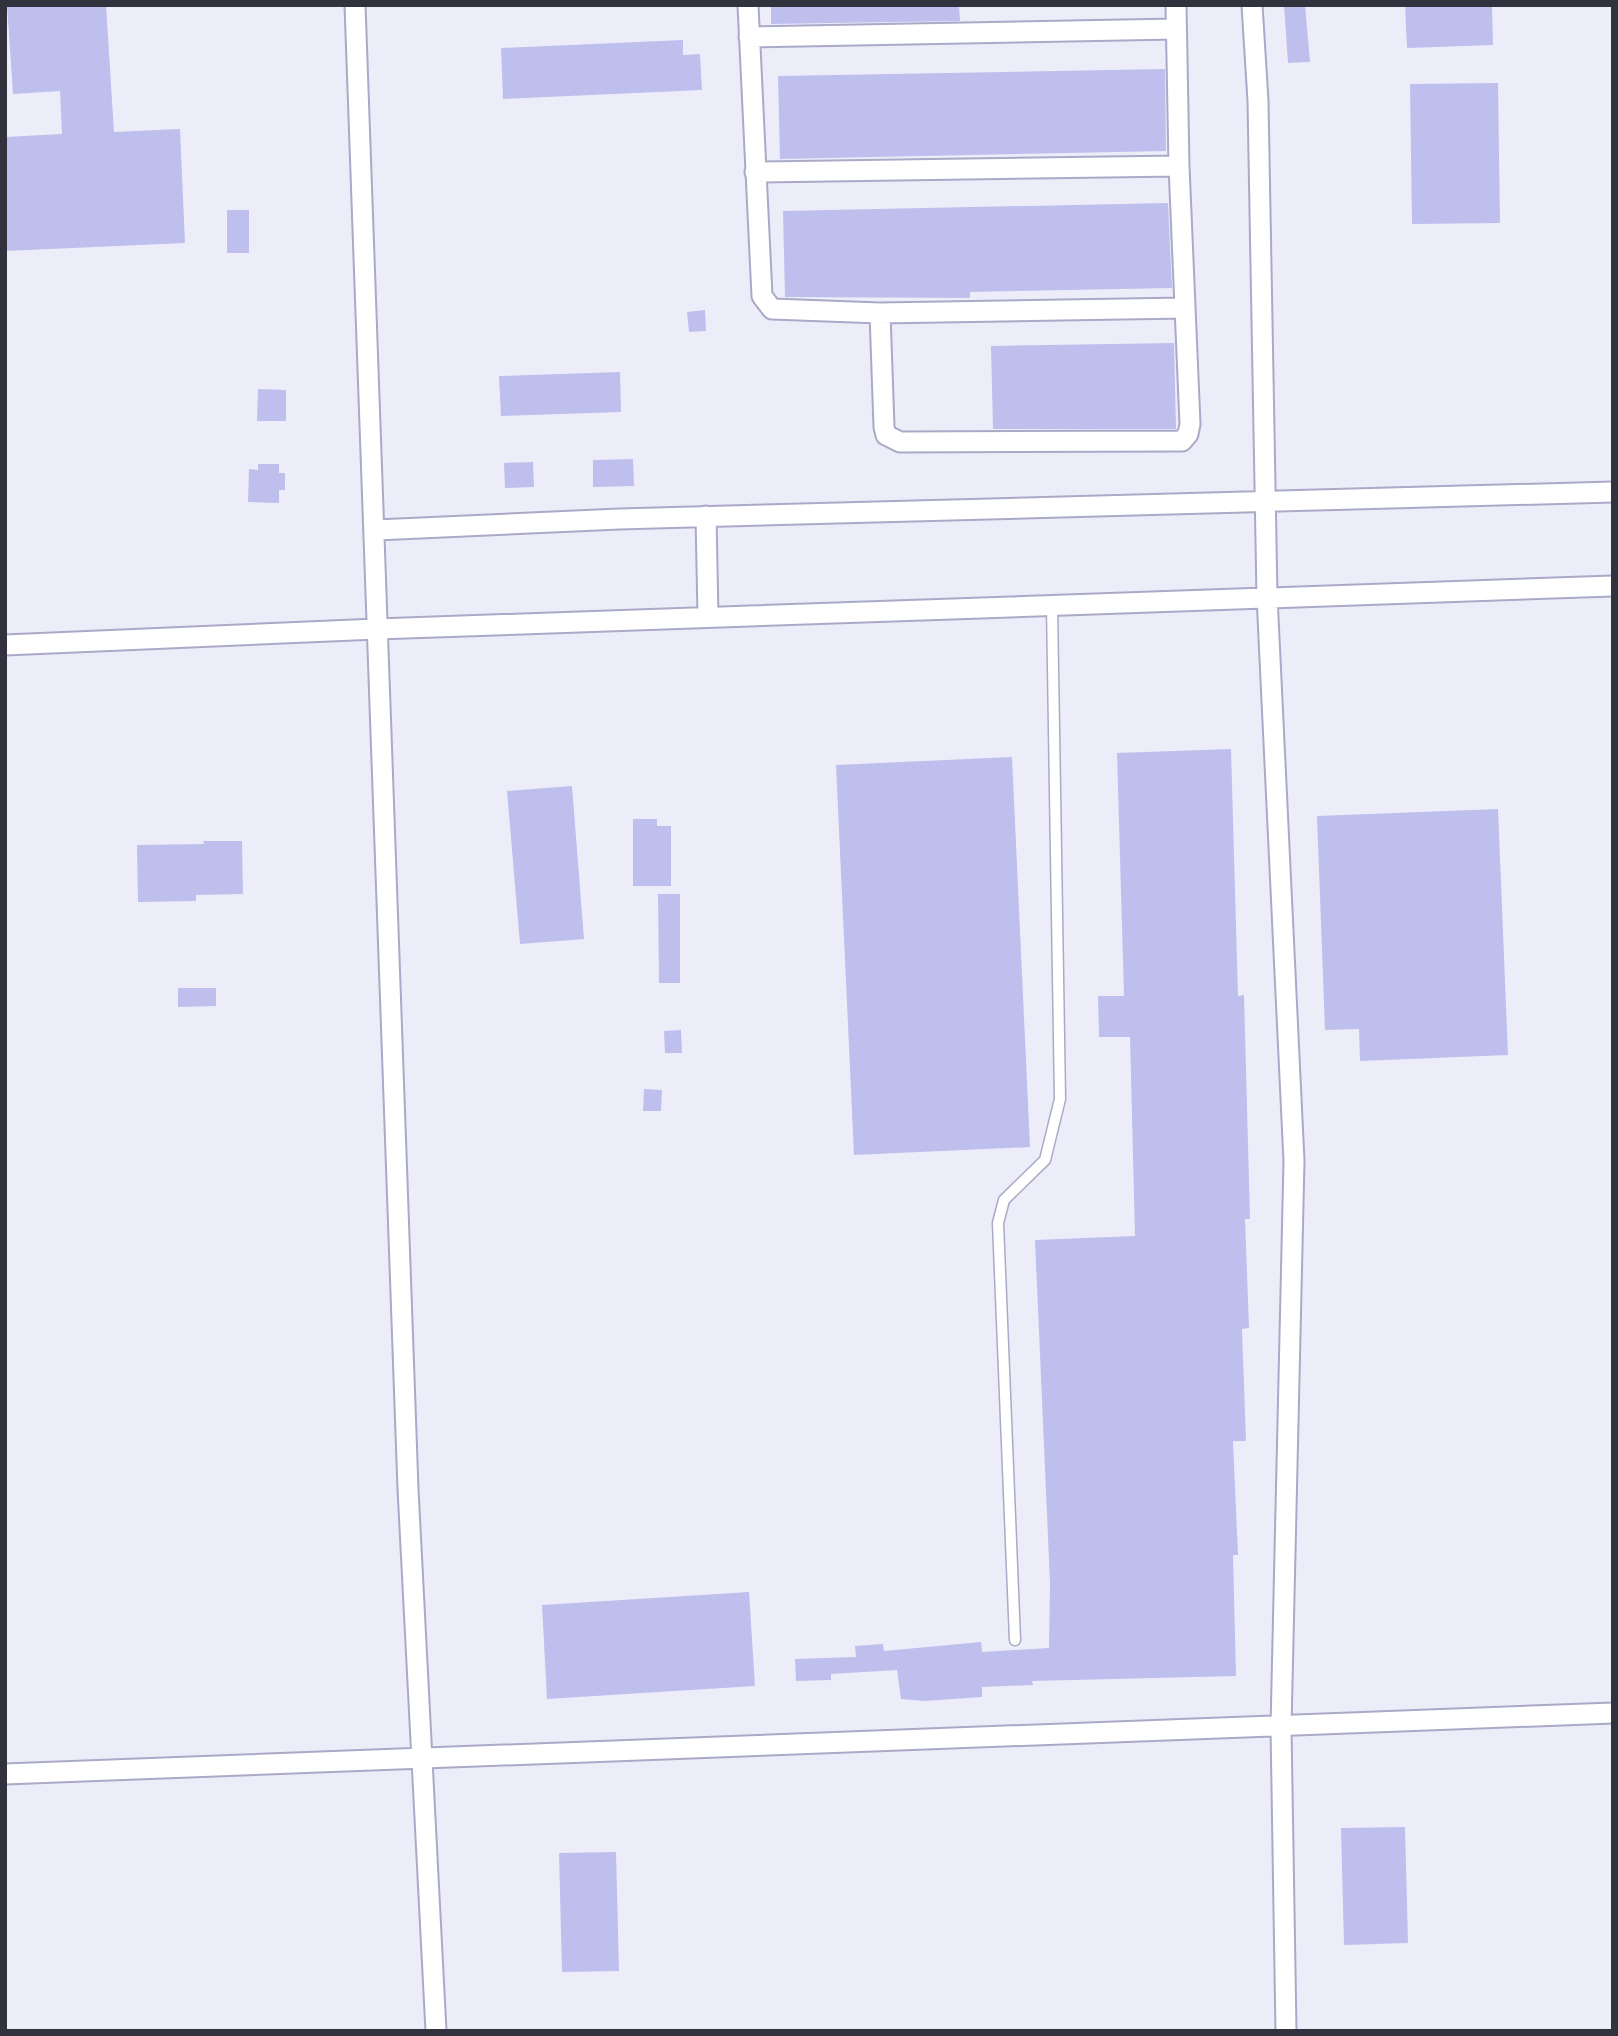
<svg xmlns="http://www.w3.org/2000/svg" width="1618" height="2036" font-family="'IBM Plex Sans',sans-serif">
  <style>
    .building { fill: #bebfed }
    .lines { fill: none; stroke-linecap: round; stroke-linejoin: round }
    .service-casing { stroke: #a9aac7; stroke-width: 13 }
    .minor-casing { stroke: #a9aac7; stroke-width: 23 }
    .service { stroke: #fff; stroke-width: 10 }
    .minor { stroke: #fff; stroke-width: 19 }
  </style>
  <rect width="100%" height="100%" fill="#ededfa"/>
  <path class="building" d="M7 5H106L114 132 180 129 185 243 5 251V137L62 134 60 91 13 94Z
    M771 5H959L960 21 771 24Z
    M1284 5H1305L1310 62 1288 63Z
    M1405 5H1492L1493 45 1407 48Z
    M683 40V55L700 54 702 90 503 99 501 48Z
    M1165 69 1166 151 780 159 778 76Z
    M1498 83 1500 223 1412 224 1410 84Z
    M1168 203 1172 288 970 292V298L785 297 783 211Z
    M227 210H249V253H227Z
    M705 310 706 331 689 332 687 312Z
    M1174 343 1176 429H993L991 346Z
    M620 372 621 412 501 416 499 376Z
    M258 389 286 390V421H257Z
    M633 459 634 486 593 487V460Z
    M533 462 534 487 505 488 504 463Z
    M258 464H279V473H285V490H279V503L248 502 249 469 258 470Z
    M1231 749 1238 996 1244 995 1250 1219H1245L1249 1328 1242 1329 1246 1441H1233L1238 1555H1233L1236 1676 1032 1681 1033 1685 982 1687V1697L924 1701 901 1699 897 1670 831 1674V1680L796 1681 795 1659 856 1657 855 1646 883 1644 884 1651 981 1642 982 1652 1049 1648 1050 1583 1035 1240 1135 1236 1130 1037H1099L1098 996H1124L1117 753Z
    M1012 757 1030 1147 854 1155 836 765Z
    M572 786 584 939 520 944 507 791Z
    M1498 809 1508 1055 1360 1061 1359 1029 1325 1030 1317 816Z
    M633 819H657V826H671V886H633Z
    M203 841H242L243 894 196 895V901L138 902 137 845 204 844Z
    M658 894H680V983H659Z
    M178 988H216V1006L178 1007Z
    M681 1030 682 1053H665L664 1031Z
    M644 1089 662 1090 661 1111H643Z
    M749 1592 755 1686 547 1699 542 1605Z
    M1405 1827 1408 1943 1344 1945 1341 1828Z
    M616 1852 619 1971 562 1972 559 1853Z"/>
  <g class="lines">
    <g class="service-casing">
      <path id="service" d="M1015 1640 998 1223 1004 1200 1045 1160 1060 1099 1052 606"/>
    </g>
    <g class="minor-casing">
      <path id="minor" d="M355 5 408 1489 436 2031
        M748 5 762 296 772 309 880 313 1185 308
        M1176 5 1179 166
        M1252 5 1258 101 1267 596 1294 1161 1281 1727 1286 2031
        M749 37 1176 29
        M755 172 1179 166 1190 424 1188 434 1182 441 900 442 886 435 884 427 880 313
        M706 516 708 617
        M376 530 619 519 1613 492
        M5 645 377 629 1613 586
        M5 1774 1613 1713"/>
    </g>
    <use href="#service" class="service"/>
    <use href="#minor" class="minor"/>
  </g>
  <rect width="1618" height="2036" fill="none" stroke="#32323e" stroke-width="14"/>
</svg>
